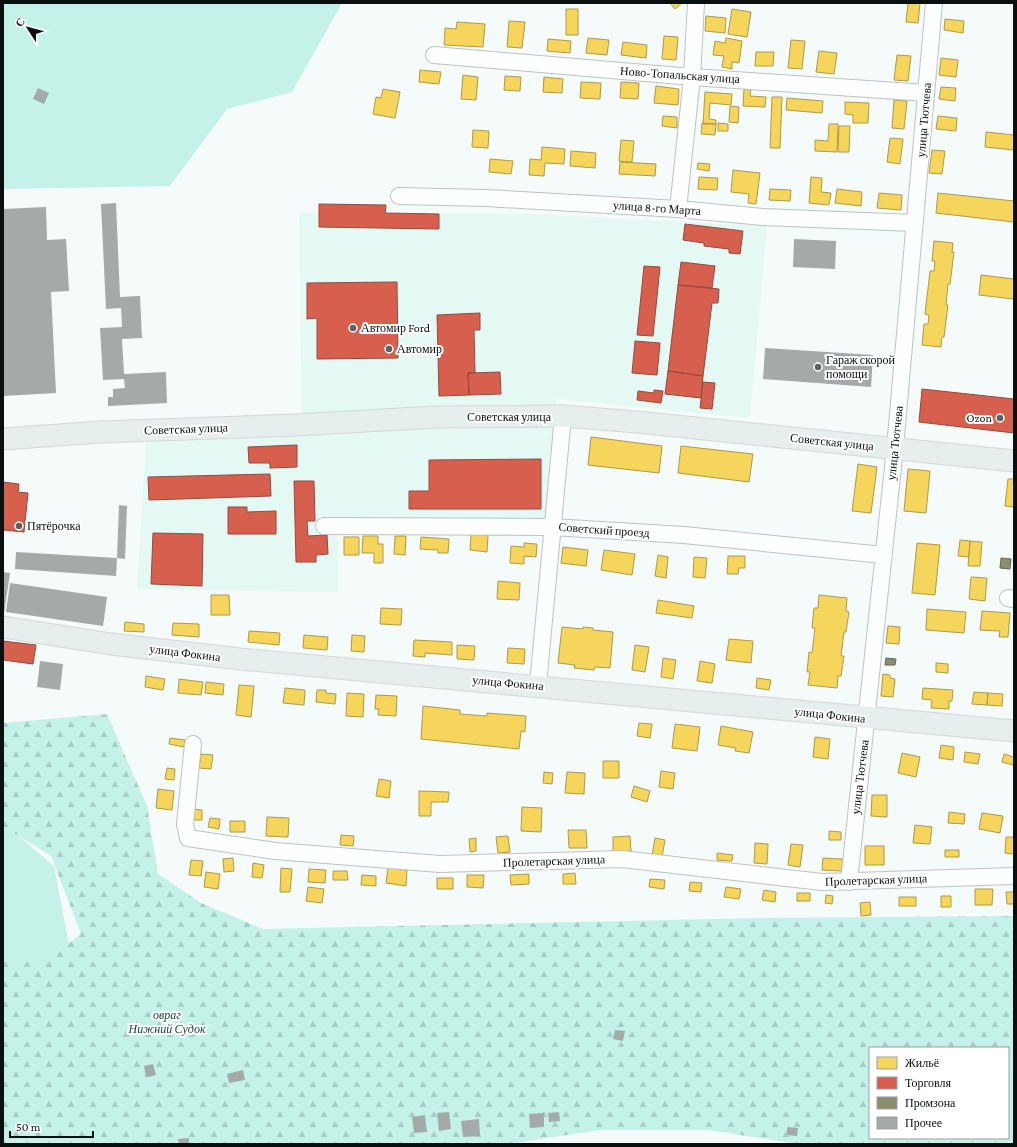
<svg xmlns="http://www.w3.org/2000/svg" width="1017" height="1147" font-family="'Crimson Pro',serif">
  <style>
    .built { fill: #e5f9f4 }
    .green { fill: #c4f2e8 }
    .forest { fill: url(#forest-firs); fill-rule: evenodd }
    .homes { fill: #f6d55c; stroke: #af9a45 }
    .shops { fill: #d6604d; stroke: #98483a }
    .industry { fill: #8c8c6e; stroke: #656752 }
    .building { fill: #a3aaa9 }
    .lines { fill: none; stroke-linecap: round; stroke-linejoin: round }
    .minor-casing { stroke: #bcc3c2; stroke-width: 18 }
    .major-casing { stroke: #d3d7d7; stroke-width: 23 }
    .minor { stroke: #fdfefe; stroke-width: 16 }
    .major { stroke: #e6efed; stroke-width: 21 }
    .poi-dot { fill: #5b6261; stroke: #fff; stroke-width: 1.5 }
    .labels { text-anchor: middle; stroke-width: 4; stroke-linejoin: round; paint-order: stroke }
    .street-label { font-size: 12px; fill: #09100f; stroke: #fff }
    .poi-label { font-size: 12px; fill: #09100f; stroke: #fff; text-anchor: start }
    .park-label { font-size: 12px; font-style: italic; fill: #1a443c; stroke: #fff }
  </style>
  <defs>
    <pattern id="forest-firs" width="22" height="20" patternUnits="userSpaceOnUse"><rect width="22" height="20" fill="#c4f2e8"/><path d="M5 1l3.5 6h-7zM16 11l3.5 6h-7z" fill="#a7cec6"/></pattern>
  </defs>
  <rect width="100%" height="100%" fill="#f4fbfa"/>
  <path class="built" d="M299 213 528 214 767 226 750 418 556 399 551 518 338 523V592L137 589 146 443 302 431Z"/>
  <path class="green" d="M3 3H342L292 92 227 109 170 186 3 189Z
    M3 823 54 866 77 988 3 1014Z"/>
  <path class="forest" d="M107 714 147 806 158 874 201 903 263 929 761 918 1014 916V1144H798L709 1130H599L509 1144H3V958L47 959 81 934 51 856 3 826V723ZM870 1048H1008V1138H870Z"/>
  <path class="homes" d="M670 3H682L675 9Z
    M908 3H920L918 23 906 22Z
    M566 9H578V35H566Z
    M732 9 751 12 747 37 728 34Z
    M706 16 726 18 725 33 705 31Z
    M945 19 964 21 963 33 944 30Z
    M509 21 525 22 522 48 507 47Z
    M457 22 485 24 483 47 444 45 445 28 456 29Z
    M664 36 678 37 676 60 662 59Z
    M588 38 609 40 607 55 586 53Z
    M726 38 742 41 739 63 732 62V69L722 67 724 56 713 55 715 41 725 43Z
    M548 39 571 41 570 53 547 51Z
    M791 40 805 41 802 69 788 68Z
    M623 42 647 45 646 58 621 55Z
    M819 51 837 53 834 74 816 72Z
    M756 52H774L773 66H755Z
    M897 55 911 56 908 81 894 80Z
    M941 58 958 60 956 77 939 75Z
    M420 70 441 72 439 84 419 82Z
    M463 75 478 77 476 100 461 99Z
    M505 76 521 77 520 91 504 90Z
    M544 77 563 79 562 93 543 92Z
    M581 82 601 83 600 99 580 98Z
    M621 82 639 83 638 99 620 98Z
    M656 86 679 89 678 105 654 103Z
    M941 87 956 88 955 101 939 99Z
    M383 89 400 92 395 118 373 114 376 97 381 98Z
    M744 89H751L750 96 766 97 765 107 743 106Z
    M705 92 732 94 731 105 710 103 709 119 716 120V124H703Z
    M772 97H782L780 148H770Z
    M787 98 823 101 822 113 786 110Z
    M894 100 907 101 904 129 892 128Z
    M845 102 869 103 868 123H853V115L845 114Z
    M730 106 739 107 738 123 729 122Z
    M663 116 677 117V128L662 126Z
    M938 116 957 118 956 131 936 129Z
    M702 123 716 124 715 135 701 134Z
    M718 123 728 124V131H718Z
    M829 124H838L837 152 815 151V140L828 141Z
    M839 126H850L849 152H838Z
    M473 130 489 131 488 148 472 147Z
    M986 132 1014 135V150L985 147Z
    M890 138 903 139 900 164 887 162Z
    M621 140 634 141 632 162 619 161Z
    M542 147 565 149 564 164 545 163 544 176 529 175 530 159 541 160Z
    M932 150 945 151 942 174 929 173Z
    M571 151 596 153 595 168 570 166Z
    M490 159 513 161 511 174 489 172Z
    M620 162 656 164 655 176 619 174Z
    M698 163 710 164 709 171 697 169Z
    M733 170 760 173 756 204 748 203 749 194 731 192Z
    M699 177 718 178 717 190 698 189Z
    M811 177 822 178 821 192 831 193 829 205 809 203Z
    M770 189 791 190 790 201 769 200Z
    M837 189 862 192 861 206 835 203Z
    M879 193 902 195 901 210 877 208Z
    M938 193 1014 201V222L936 213Z
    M934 241 953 243 952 252H954L950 284H948L946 305H948L944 337H942L941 347 922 345 924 324H928L929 315 925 314 930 271H934L935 261H932Z
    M981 275 1014 279V299L979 295Z
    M591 437 662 446 659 473 588 465Z
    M681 446 753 454 749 482 678 473Z
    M858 464 877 467 871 513 852 511Z
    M908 469 930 471 926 513 904 511Z
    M1008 479H1014V507L1005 506Z
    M471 534 488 535 487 552 470 550Z
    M363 536H378V544H383V563H374V553H362Z
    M395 536H406L405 555 394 554Z
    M344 537H359V555H344Z
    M421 537 449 539 448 553H438V550L420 549Z
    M960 540 970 541 969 557 958 556Z
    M970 541 982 542 980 566H968Z
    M524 543 537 544 536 557 524 556V564L510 563 511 546 524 547Z
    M917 543 940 545 935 595 912 593Z
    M563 547 588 550 586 566 561 563Z
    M604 550 635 554 632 575 601 570Z
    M658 555 668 557 666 578 655 576Z
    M728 556H745V568H739L738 574H727Z
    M694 557 707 558 705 578 693 577Z
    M971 577 987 578 985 601 969 599Z
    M498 581 520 583 519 600 497 599Z
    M211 595H229L230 615H211Z
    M819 595 847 598 846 611 849 612 846 632H844L841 656H844L841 676H838L837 688 808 685 810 672H807L809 652 812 653 815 628H812L814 608H818Z
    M658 600 694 606 692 618 656 613Z
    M381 608 402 609 401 625 380 624Z
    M927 609 966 612 964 633 926 630Z
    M982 611 1010 613 1008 637H999L1000 631 980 630Z
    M125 622 144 624V632L124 631Z
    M173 623 199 624V637L172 635Z
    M888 626 900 627 899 644 886 643Z
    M562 627 583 629V627L593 628V630L613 632 610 668 595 667 594 670 574 668 575 665 558 663Z
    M249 631 280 633 279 645 248 642Z
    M304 635 328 637 327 650 303 648Z
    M352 635 365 636 364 652 351 651Z
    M729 639 753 641 751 663 726 660Z
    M414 640 452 642V655L425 653V657L413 656Z
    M457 645 475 646 474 660 457 659Z
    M635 645 649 647 645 672 632 670Z
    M508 648 525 649 524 664 507 663Z
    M663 658 676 660 673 679 661 677Z
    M700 661 715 664 712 683 697 681Z
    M936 663 948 664V673L936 672Z
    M883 674 890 675V678L895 679 893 697 881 696Z
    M146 676 165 679 163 690 145 687Z
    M757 678 771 680 769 690 756 688Z
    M179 679 203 682 201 695 178 693Z
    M206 682 224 684 223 695 205 693Z
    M239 685 254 686 251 717 236 715Z
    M285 688 305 690 304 705 283 703Z
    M923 688 953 690 952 701H949V709L931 708 932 700 922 699Z
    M317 690H326V693L336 694 335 704 316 702Z
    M974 692 988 693 987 705 972 704Z
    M347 693 364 694 363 717 346 716Z
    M988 693 1003 694 1002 706 987 705Z
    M376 695 397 696 396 716 378 715 379 709H375Z
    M423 706 460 710V714L487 716V713L526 716 525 732 521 731 519 749 421 739Z
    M639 723 652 724 650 738 637 736Z
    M675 724 700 727 697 751 672 748Z
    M721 726 753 732 749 753 735 751 736 748 718 745Z
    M815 737 830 739 828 759 813 757Z
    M170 738 185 740 184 747 169 744Z
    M941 745 954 747 953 760 939 758Z
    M965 752 980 754 978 764 964 762Z
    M902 753 920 757 916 777 898 773Z
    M201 754 213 755 211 769 199 768Z
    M1004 754 1014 757 1013 765 1002 762Z
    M603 761H619V778H603Z
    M167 768 175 769 174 780 165 779Z
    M661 771 675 773 673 789 659 787Z
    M544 772 553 773 552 784 543 783Z
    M567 772 585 773 584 794 565 793Z
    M379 779 391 781 389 798 376 796Z
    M634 786 650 791 647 802 631 797Z
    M158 789 174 791 172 810 156 808Z
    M419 791 449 792 448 802H431V816H419Z
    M872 795H887V817L871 816Z
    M522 807 542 808 541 832 521 831Z
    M194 809 202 810V820H193Z
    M949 812 965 814 964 824 948 823Z
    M982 813 1003 816 1000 833 979 829Z
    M267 817 289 818 288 837 266 836Z
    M210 818 220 819 219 829 208 827Z
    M230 821H245V832H230Z
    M915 825 932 827 930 844 913 843Z
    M568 830H586L587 848H569Z
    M829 831 841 832V840H829Z
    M341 835 354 836 353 846 340 845Z
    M508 836 510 852 498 853 496 837Z
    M630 836 631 851 613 852V837Z
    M1006 837H1014V854L1005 853Z
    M476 838V851L470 852 469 839Z
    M655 838 665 840 662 857 652 855Z
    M755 843 768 844 767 864 754 863Z
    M791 844 803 845 800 867 788 865Z
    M865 846H884V865H865Z
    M945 850H959V857H945Z
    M717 853 733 855 732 861 717 860Z
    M233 858 234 871 224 872 223 859Z
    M823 858 843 859 842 871 822 870Z
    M191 860 203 861 201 876 189 875Z
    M253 863 264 865 262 878 252 877Z
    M281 868 292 869 290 892H280Z
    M388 868 407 870 406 886 386 883Z
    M309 869 326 870 325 883 308 882Z
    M333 871H347L348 880H333Z
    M206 872 220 874 218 889 204 887Z
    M575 873 576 884H563V874Z
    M529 874V884L511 885 510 875Z
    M362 875 376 876V886L361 885Z
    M467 875H484L483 888 467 887Z
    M437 878H453V889H437Z
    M650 879 665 880 664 889 649 887Z
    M690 882 702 883 701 892 689 891Z
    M308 887 324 889 322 903 306 901Z
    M726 887 741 889 739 899 724 897Z
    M975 889H993L992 905H975Z
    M764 890 776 892 775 902 762 900Z
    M1006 892H1014V904H1007Z
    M797 893H810V901H797Z
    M826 895 833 896 832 904 825 903Z
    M941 896H951V907H941Z
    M899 897H916V906H899Z
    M870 902 871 915 861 916 860 903Z"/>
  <path class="shops" d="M319 204 386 205 385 213 439 214V229L319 227Z
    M685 224 743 231 740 254 729 253V249L704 246V243L683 240Z
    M681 262 715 266 712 288 678 285Z
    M644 266 660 267 653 336 637 335Z
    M397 282 398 358 317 359V318L307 319V283Z
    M678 285 719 289 718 303H712L703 376 668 371Z
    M480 313V330H474L475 373H468L469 395 439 396 437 315Z
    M635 341 660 343 657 375 632 373Z
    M668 371 703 376 701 398 665 394Z
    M500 372 501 394 469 395 468 373Z
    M703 382 715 383 712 409 700 408Z
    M922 389 1014 399V433L919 422Z
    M654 390 663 391 661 403 637 400 638 391 654 393Z
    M297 445V467L270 468V463H249L248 447Z
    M541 459V509H409V491H429V460Z
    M270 474 271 496 149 500 148 477Z
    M294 481H314L315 521H307L308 536 327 535 328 554 316 555V562H296Z
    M3 482 19 484 18 492 28 493 24 532 3 530Z
    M228 507H247V512L276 511V534H228Z
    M153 533 203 534 202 586 151 584Z
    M3 641 36 645 33 664 3 660Z"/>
  <path class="industry" d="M1001 558 1011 559 1010 569 1000 568Z
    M886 658 896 659 895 665H885Z"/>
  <path class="building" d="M38 88 49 93 44 104 33 99Z
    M116 203 120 297 140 296 142 338 122 339 124 374 166 372 167 403 108 406V397H113V389L125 388 124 379 103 380 100 328 122 327 121 308 106 309 101 204Z
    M46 207 47 240 66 239 69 291 51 292 56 393 3 396V209Z
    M794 239 836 241 835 269 793 267Z
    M765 348 873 355 871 387 763 379Z
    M119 505 127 506 125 559 117 558 116 576 15 569 16 552 117 558Z
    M3 572 10 573 4 614 3 613Z
    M10 583 107 597 103 626 6 612Z
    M40 661 63 664 60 690 37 687Z
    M615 1030 625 1031 623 1041 613 1039Z
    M153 1064 156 1075 146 1077 144 1066Z
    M243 1070 245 1080 229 1083 227 1074Z
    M449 1112 451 1129 439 1131 437 1113Z
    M559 1112 560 1121 549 1122 548 1113Z
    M544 1113V1127L530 1128 529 1114Z
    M425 1115 427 1132 414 1133 412 1117Z
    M479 1119 480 1136 463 1137 461 1121Z
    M787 1127 798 1128 797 1136 787 1135Z
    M189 1138V1144H179L178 1139Z"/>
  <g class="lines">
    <g class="minor-casing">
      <path id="minor" d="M434 55 692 77 926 93
        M399 196 486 198 678 209 763 217 915 223
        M678 209 692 77 696 3
        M324 526 552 527 684 535 883 555
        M1008 598 1014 599
        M538 685 563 416
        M193 744 185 824 188 838 275 851 440 864 622 859 822 882 1014 876
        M849 882 895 448 934 3"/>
    </g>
    <g class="major-casing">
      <path id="major" d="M3 439 100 432 295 425 436 417 563 416 637 422 1014 461
        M3 627 111 644 240 659 1014 731"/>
    </g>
    <use href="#minor" class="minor"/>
    <use href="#major" class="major"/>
  </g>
  <g class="poi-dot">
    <circle cx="353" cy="328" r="4"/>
    <circle cx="389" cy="349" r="4"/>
    <circle cx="818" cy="367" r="4"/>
    <circle cx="1000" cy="418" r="4"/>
    <circle cx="19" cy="526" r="4"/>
  </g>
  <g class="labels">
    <g class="street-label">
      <text transform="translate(680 75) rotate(4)" y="4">Ново-Топальская улица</text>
      <text transform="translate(924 120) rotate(-85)" y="4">улица Тютчева</text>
      <text transform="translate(657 208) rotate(4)" y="4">улица 8-го Марта</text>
      <text x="509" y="421">Советская улица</text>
      <text transform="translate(186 429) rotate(-2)" y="4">Советская улица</text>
      <text transform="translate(832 442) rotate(6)" y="4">Советская улица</text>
      <text transform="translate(895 443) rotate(-84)" y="4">улица Тютчева</text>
      <text transform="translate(604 530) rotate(4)" y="4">Советский проезд</text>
      <text transform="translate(185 653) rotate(7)" y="4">улица Фокина</text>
      <text transform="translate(508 683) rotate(5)" y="4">улица Фокина</text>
      <text transform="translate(830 715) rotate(6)" y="4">улица Фокина</text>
      <text transform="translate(860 777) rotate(-83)" y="4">улица Тютчева</text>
      <text transform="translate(554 861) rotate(-2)" y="4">Пролетарская улица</text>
      <text transform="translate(876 880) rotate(-2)" y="4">Пролетарская улица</text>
    </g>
    <g class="poi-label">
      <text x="361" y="332">Автомир Ford</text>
      <text x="397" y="353">Автомир</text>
      <text x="826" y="364">Гараж скорой<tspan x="826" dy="14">помощи</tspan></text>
      <text x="992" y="422" text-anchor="end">Ozon</text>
      <text x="27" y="530">Пятёрочка</text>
    </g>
    <g class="park-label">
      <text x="167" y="1019">овраг<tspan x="167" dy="14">Нижний Судок</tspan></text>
    </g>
  </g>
  <rect width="1017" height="1147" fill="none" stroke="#09100f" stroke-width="8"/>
  <rect x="869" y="1047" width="140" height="92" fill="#ffffff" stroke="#9d9f9f"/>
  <rect x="877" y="1057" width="20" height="12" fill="#f6d55c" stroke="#9d9f9f"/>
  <text x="905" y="1067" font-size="12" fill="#09100f">Жильё</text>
  <rect x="877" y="1077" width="20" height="12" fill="#d6604d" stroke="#9d9f9f"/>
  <text x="905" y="1087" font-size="12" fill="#09100f">Торговля</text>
  <rect x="877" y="1097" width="20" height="12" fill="#8c8c6e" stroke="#9d9f9f"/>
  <text x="905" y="1107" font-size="12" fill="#09100f">Промзона</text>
  <rect x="877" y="1117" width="20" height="12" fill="#a3aaa9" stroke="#9d9f9f"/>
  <text x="905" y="1127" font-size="12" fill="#09100f">Прочее</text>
  <g transform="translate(28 28) rotate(306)" stroke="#ffffff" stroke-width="3" paint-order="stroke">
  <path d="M0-3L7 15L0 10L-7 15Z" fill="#09100f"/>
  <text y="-6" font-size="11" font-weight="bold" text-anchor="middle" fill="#09100f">С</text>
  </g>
  <path d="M10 1131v6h83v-6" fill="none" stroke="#09100f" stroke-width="2"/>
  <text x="16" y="1131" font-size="12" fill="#09100f" stroke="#ffffff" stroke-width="3" paint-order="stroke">50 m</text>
</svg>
